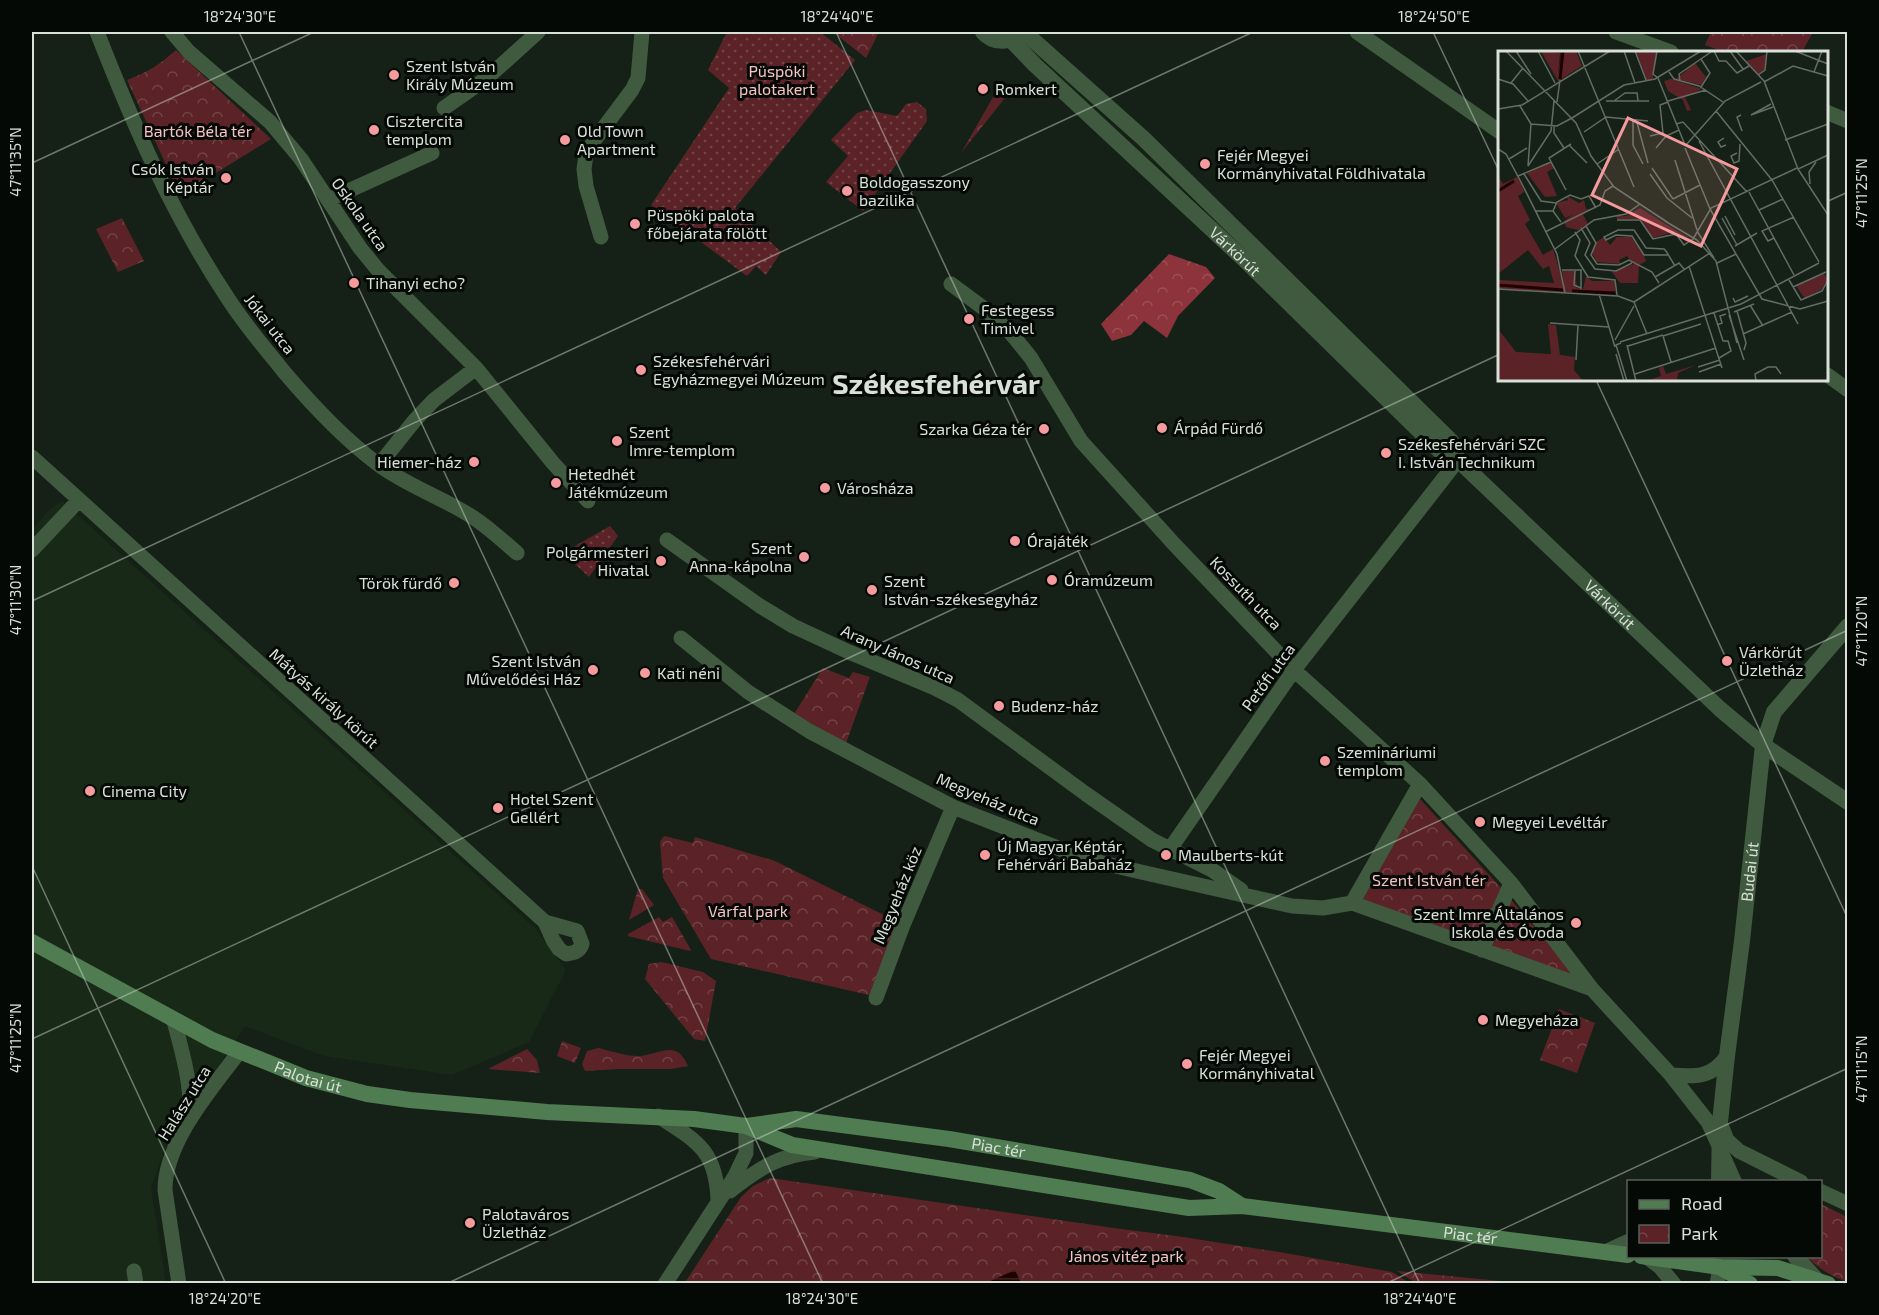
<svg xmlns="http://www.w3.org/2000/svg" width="1879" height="1315" font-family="'Exo 2',sans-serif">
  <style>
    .built { fill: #182918 }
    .grass { fill: url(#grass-dots) }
    .forest { fill: url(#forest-crowns) }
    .park { fill: url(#park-crowns) }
    .water { fill: url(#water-rules) }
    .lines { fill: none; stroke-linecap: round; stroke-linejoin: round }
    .minor { stroke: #3f5a3f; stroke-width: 15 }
    .tertiary { stroke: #3f5a3f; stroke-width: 16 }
    .secondary { stroke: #507c51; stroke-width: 16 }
    .ticks { fill: none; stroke: #d8e0d8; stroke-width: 1.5; stroke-opacity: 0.45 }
    .poi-dot { fill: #f59b9d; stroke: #050905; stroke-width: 2 }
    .labels { text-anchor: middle; stroke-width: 6; stroke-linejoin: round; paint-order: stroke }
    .poi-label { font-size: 16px; fill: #d8e0d8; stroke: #050905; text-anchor: start }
    .park-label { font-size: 16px; fill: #f6c2c2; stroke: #050905 }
    .street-label { font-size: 16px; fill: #d8e0d8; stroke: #050905 }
    .town-label { font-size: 28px; font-weight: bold; fill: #d8e0d8; stroke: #050905 }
    .inset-river { fill: none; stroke: #1f0001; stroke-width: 3 }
    .inset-road { fill: none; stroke: #636d64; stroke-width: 1.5 }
    .view { fill: #f59b9d; fill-opacity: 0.15; stroke: #f59b9d; stroke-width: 3 }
    .inset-edge { fill: none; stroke: #d8e0d8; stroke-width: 3 }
    .neatline { fill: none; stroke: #d8e0d8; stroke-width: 2 }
    .ticks-label { font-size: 15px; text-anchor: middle; fill: #d8e0d8 }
  </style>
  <defs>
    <pattern id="grass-dots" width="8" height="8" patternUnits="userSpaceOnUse" patternTransform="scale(1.5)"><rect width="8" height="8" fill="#5b2327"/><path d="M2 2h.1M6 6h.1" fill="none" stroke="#724346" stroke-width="1.8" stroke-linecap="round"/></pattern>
    <pattern id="forest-crowns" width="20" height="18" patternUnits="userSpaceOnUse" patternTransform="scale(1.5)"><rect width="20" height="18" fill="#8c333b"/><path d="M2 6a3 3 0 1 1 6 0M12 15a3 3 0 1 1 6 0" fill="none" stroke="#9b5057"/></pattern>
    <pattern id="park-crowns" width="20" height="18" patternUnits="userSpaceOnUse" patternTransform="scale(1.5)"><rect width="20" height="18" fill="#5b2327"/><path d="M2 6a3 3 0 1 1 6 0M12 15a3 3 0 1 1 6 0" fill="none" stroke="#724346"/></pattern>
    <pattern id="water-rules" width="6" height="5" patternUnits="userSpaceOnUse" patternTransform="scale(1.5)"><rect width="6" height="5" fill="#1f0001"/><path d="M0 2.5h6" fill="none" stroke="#3f2525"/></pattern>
  </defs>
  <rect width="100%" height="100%" fill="#152116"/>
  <path class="built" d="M62 501 535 928 566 970 529 1042 452 1075 324 1056 245 1026 165 1149 151 1187 166 1283 32 1284V530L50 509Z"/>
  <path class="grass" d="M727 32H820L855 60 735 208 781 252 766 275 756 266 747 276 651 205 729 88 708 70Z
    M917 102 926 109 927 121 863 211 826 182 848 156 831 140 857 113 866 110 897 116 906 104Z
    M610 526 618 536 589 577 563 553Z"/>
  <path class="forest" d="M1169 254 1206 267 1215 278 1178 316 1167 338 1144 321 1131 335 1112 341 1101 324Z"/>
  <path class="park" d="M833 32H879L866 58Z
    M1711 32H1813L1802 52H1724L1705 45Z
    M176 50 271 139 180 195 127 80C148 72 159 65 176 50Z
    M996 92 1005 98 961 153Z
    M122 218 144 261 118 272 96 229Z
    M823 668 849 678 853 672 870 677 846 743 794 714Z
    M1420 799 1501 888 1572 972 1568 980 1359 905Z
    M664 836 693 843 695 837 775 861 886 916 896 928 869 995 711 959 663 878 660 842Z
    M638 889H642L654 905 629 920Z
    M659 917 663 922 672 917 691 950 690 951 628 936V934Z
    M661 962 703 972 716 981 705 1041 694 1039 645 979 649 964Z
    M1559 1009 1595 1023 1577 1073 1540 1060Z
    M562 1041 581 1048 575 1063 557 1056Z
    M599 1048C611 1051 628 1057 640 1056 662 1054 676 1039 688 1066L671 1069H619L585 1071 582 1064 587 1051Z
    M527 1049 537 1060 540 1073 488 1069Z
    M770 1178 1114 1228 1183 1237 1279 1252 1392 1272 1410 1283 684 1284 741 1197 753 1186Z
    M1821 1204 1847 1217V1282C1831 1276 1819 1269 1807 1257L1820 1256Z
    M1397 1271 1521 1283H1416Z"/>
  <path class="water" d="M1015 1270 1021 1283H986Z"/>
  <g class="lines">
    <path class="minor" d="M97 32C133 124 172 214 227 297 244 324 265 348 285 373 313 406 344 439 379 465 409 487 444 498 474 518 489 528 503 541 517 553
      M172 32 189 52 270 122 301 159 360 248 378 270 476 368 553 463 588 501
      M1357 32 1500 132
      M1616 32 1671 52
      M444 108 487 78 538 32
      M1826 112 1848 121
      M328 200 432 153
      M601 237 586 186 584 169 586 155 593 142 632 90 638 78 642 32
      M951 284 982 307 1010 332 1031 358 1081 441 1174 544 1294 670 1420 784 1511 883 1592 989 1671 1075 1708 1122 1719 1146
      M1826 374 1848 390
      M32 457 545 922 553 940 559 949 566 954C574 953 579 952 582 944L577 931 545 922
      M379 465 415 420 434 400 476 368
      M667 540 760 606 793 626 849 652 935 688 958 700 1086 794 1152 840 1170 849
      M32 550 79 500
      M681 638 748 692 809 731 953 807 1086 859 1141 872 1292 906 1323 908 1352 903
      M1241 890 1212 870 1170 849 1294 670 1458 460
      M1352 903 1592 989
      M1352 903 1420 784
      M1482 950 1511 883
      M876 998 903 925 953 807
      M174 1021C183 1055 192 1085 190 1120
      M1671 1075C1695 1077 1712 1078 1727 1056
      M658 1116C697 1141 716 1150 718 1200
      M1721 1125 1727 1140 1739 1151 1801 1182
      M730 1191C758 1169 779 1155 815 1152
      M1820 1191 1848 1204
      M1648 1258 1660 1267 1674 1284
      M134 1271 136 1284
      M179 1284 165 1190C165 1141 211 1090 239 1052
      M665 1284 735 1176 746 1153V1126
      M1717 1284 1720 1267"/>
    <g class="tertiary">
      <path d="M983 32C993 43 1007 43 1019 35"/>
      <path d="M1024 32 1144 139 1451 441 1458 460"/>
      <path id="s1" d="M1011 40 1035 65 1248 263 1440 451 1458 460 1720 709 1763 745 1848 802"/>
      <path d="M1722 1155 1734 1182"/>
      <path id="s2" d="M1719 1182 1720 1122 1727 1056 1742 941 1763 745 1774 712 1848 626"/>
      <path d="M1606 1252 1628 1242"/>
      <path d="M1795 1256 1815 1278"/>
    </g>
    <g class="secondary">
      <path id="s3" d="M32 942 212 1040 306 1078 367 1094 410 1100 547 1112 694 1119 746 1126 792 1145 1189 1208 1242 1206 1628 1255"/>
      <path id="s4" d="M747 1126 796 1119 949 1139 1190 1180 1219 1191 1242 1206"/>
      <path d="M1641 1256 1720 1267 1778 1268 1828 1284"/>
      <path d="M1723 1269 1750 1284"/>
    </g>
  </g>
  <path class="ticks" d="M239 32 823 1284M836 32 1420 1284M1433 32 1500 173M32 163 314 32M1826 202 1848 192M1596 380 1848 919M32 601 1253 32M32 866 226 1284M32 1039 1500 354M446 1284 1848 630M1385 1284 1848 1068"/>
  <g class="poi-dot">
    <circle cx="394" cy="75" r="6"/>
    <circle cx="983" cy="89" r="6"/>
    <circle cx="374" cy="130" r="6"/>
    <circle cx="565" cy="140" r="6"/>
    <circle cx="1205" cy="164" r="6"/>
    <circle cx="226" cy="178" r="6"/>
    <circle cx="847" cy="191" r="6"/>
    <circle cx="635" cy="224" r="6"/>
    <circle cx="354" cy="283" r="6"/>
    <circle cx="969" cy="319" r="6"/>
    <circle cx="641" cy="370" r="6"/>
    <circle cx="1162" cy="428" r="6"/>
    <circle cx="1044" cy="429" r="6"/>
    <circle cx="617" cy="441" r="6"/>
    <circle cx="1386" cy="453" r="6"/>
    <circle cx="474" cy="462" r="6"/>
    <circle cx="556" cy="483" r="6"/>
    <circle cx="825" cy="488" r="6"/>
    <circle cx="1015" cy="541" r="6"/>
    <circle cx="804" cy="557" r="6"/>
    <circle cx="661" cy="561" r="6"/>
    <circle cx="1052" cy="580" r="6"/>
    <circle cx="454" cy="583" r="6"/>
    <circle cx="872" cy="590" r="6"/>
    <circle cx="1727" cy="661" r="6"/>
    <circle cx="593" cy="670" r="6"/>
    <circle cx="645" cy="673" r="6"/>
    <circle cx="999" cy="706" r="6"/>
    <circle cx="1325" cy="761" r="6"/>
    <circle cx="90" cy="791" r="6"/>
    <circle cx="498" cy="808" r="6"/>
    <circle cx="1480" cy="822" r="6"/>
    <circle cx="985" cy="855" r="6"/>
    <circle cx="1166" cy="855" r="6"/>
    <circle cx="1576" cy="923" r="6"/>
    <circle cx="1483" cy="1020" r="6"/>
    <circle cx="1187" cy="1064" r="6"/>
    <circle cx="470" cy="1223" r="6"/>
  </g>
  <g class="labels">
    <g class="poi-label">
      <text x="406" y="72">Szent István<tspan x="406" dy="18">Király Múzeum</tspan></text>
      <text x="995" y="95">Romkert</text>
      <text x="386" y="127">Cisztercita<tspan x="386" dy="18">templom</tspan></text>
      <text x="577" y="137">Old Town<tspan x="577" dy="18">Apartment</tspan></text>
      <text x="1217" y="161">Fejér Megyei<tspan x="1217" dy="18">Kormányhivatal Földhivatala</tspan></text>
      <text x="214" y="175" text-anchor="end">Csók István<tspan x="214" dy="18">Képtár</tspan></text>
      <text x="859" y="188">Boldogasszony<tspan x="859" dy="18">bazilika</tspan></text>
      <text x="647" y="221">Püspöki palota<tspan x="647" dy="18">főbejárata fölött</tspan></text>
      <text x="366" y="289">Tihanyi echo?</text>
      <text x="981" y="316">Festegess<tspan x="981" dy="18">Timivel</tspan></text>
      <text x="653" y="367">Székesfehérvári<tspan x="653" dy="18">Egyházmegyei Múzeum</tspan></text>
      <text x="1174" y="434">Árpád Fürdő</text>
      <text x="1032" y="435" text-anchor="end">Szarka Géza tér</text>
      <text x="629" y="438">Szent<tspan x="629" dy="18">Imre-templom</tspan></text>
      <text x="1398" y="450">Székesfehérvári SZC<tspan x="1398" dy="18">I. István Technikum</tspan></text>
      <text x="462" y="468" text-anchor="end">Hiemer-ház</text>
      <text x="568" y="480">Hetedhét<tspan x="568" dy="18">Játékmúzeum</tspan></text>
      <text x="837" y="494">Városháza</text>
      <text x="1027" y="547">Órajáték</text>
      <text x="792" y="554" text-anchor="end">Szent<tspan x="792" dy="18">Anna-kápolna</tspan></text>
      <text x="649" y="558" text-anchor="end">Polgármesteri<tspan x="649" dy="18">Hivatal</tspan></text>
      <text x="1064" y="586">Óramúzeum</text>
      <text x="884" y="587">Szent<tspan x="884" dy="18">István-székesegyház</tspan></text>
      <text x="442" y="589" text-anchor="end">Török fürdő</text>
      <text x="1739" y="658">Várkörút<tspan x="1739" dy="18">Üzletház</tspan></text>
      <text x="581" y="667" text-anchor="end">Szent István<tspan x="581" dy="18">Művelődési Ház</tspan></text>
      <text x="657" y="679">Kati néni</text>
      <text x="1011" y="712">Budenz-ház</text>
      <text x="1337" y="758">Szemináriumi<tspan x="1337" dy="18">templom</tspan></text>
      <text x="102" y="797">Cinema City</text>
      <text x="510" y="805">Hotel Szent<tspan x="510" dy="18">Gellért</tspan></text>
      <text x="1492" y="828">Megyei Levéltár</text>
      <text x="997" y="852">Új Magyar Képtár,<tspan x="997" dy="18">Fehérvári Babaház</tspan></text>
      <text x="1178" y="861">Maulberts-kút</text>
      <text x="1564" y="920" text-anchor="end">Szent Imre Általános<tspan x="1564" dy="18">Iskola és Óvoda</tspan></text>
      <text x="1495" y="1026">Megyeháza</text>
      <text x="1199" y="1061">Fejér Megyei<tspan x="1199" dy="18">Kormányhivatal</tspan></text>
      <text x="482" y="1220">Palotaváros<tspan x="482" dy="18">Üzletház</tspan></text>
    </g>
    <g class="park-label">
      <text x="777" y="77">Püspöki<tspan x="777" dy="18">palotakert</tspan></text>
      <text x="198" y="137">Bartók Béla tér</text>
      <text x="1429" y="886">Szent István tér</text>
      <text x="748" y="917">Várfal park</text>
      <text x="1126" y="1262">János vitéz park</text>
    </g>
    <g class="street-label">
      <text transform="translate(360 214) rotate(55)" y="6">Oskola utca</text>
      <text dy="6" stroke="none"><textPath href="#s1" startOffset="308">Várkörút</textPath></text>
      <text transform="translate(270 324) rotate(52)" y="6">Jókai utca</text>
      <text transform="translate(1246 593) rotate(46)" y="6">Kossuth utca</text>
      <text dy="6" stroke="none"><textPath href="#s1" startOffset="824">Várkörút</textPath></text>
      <text transform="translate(898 654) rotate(24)" y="6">Arany János utca</text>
      <text transform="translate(1268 677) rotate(-54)" y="6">Petőfi utca</text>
      <text transform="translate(324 698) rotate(42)" y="6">Mátyás király körút</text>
      <text transform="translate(988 799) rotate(23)" y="6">Megyeház utca</text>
      <text dy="6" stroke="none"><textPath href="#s2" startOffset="312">Budai út</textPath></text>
      <text transform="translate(897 895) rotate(-68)" y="6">Megyeház köz</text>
      <text dy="6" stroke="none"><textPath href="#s3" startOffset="308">Palotai út</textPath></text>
      <text transform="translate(184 1103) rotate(-58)" y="6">Halász utca</text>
      <text dy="6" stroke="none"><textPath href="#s4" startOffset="254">Piac tér</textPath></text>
      <text dy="6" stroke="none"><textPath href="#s3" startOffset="1485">Piac tér</textPath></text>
    </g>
    <g class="town-label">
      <text x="936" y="394">Székesfehérvár</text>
    </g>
  </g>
  <g transform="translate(1498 51)">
    <rect width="330" height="330" fill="#152116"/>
    <path d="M50 273 58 274 62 304 77 306 76 319 85 330H0V278L18 301 53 303Z" fill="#5b2327"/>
    <path d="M48 0 62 2 60 24 64 0H78L84 15 60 30 44 2ZM138 0H158L155 27 149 30ZM269 3 267 18 260 23 248 10ZM197 12 208 26 203 34 178 28ZM173 28 204 38 187 46 193 59 189 60 185 49 170 40 166 30ZM53 111 56 117 49 121 59 145 47 146 29 122ZM0 125 5 133 19 126 24 134 26 141 20 145 32 169 27 173 45 204 55 198 66 234 64 220H77L79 237 85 238 88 225 94 230H117V243L0 238V229L56 232 51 215 45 218 30 199 0 223ZM69 145 81 152 86 149 88 158H93L85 163 90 173 80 179 68 176 66 170 74 164 67 167 58 152 70 149ZM142 157 190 187 192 189 189 192 178 181 154 187 142 168H119L118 164 128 165ZM106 186 112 194 119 186H133L146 204 148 210 141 214 140 232H122L114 221 139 212H134L129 205 121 209 123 213 99 211 94 202 98 191ZM326 223 330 228 323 239 307 247 304 244 298 234ZM0 294 20 315 37 330H0ZM198 314 180 322 179 330H148L163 325 161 317 165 315 168 323Z" fill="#5b2327"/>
    <path class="inset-river" d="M62 28 65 0M0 140 16 130M0 234 65 239M74 240 117 242"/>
    <path class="inset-road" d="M8 0 78 72 93 105 116 136 169 171M18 0 33 23M40 0 57 32M80 0 136 136M126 0 137 32M137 0 148 29M159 0 155 23 160 27M216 0 221 10H228L239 22 251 15M232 0 245 18M238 0 266 30 300 118M297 0 330 13M171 21 176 28 201 35 225 51M316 21 324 0M260 24 267 19 269 0M160 27 187 94M0 28 15 33 30 50M182 30 181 23 213 1M266 31 295 15 330 25M13 32 25 17M203 36 212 22 203 8M108 50H151M116 50 127 42H139L140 50M170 50 208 39M59 51 62 29M273 53 253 64 275 56M22 55 33 73 30 115M0 58 24 54 112 0M218 60 274 129 321 211M243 64 239 66 244 80M74 67 126 34 157 28 203 0M135 68V94L145 113M138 68 150 112M33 73 59 75 74 67M178 73 185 71 249 141M56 75V82L66 97M86 81 108 66 150 70M152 85 165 82 162 54 170 51M226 87 220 91 223 96 228 94M287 89 330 73M201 90 300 273M71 94 89 112M188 94 227 50 263 31M158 97 168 85 181 79M187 97 212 158 264 248 302 258 330 250M0 98 8 103 24 133 59 203 67 242M239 102 233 105 236 112 241 110 242 93M330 104 300 118 330 164M11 108 29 97M177 109 199 179M99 113 121 98M30 115 53 80 56 50M154 117 175 148M26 123 43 150 58 152M152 123 169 147 194 167M20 125 53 111M312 133 311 121 318 111M68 139 51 107 73 93M251 141 296 224M175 148 202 134M261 159 285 148M38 160H55L63 171M55 160 59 151 72 144 83 148 91 145 98 157M227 165 237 184M224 167 239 194M119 169H142L155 188 178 183 186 194 195 188M167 170 199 189 218 210 239 292M88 175 98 192 93 204 99 213 121 214 131 209 154 221 161 232M83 177 92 192 87 204 97 218 118 220 134 212M199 180 216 207M47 181 102 154 107 140 115 135M77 181 82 189 77 205 90 226 117 229 119 244M276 187 270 190 264 180 296 166M195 188 213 157 299 117M237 195 259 182M57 198 96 169 128 163 142 153M170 204H146L134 185 118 184 108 189 106 186 120 179H136L148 197 166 198 168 200 177 215M219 212 238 203M191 215 224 317M64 219H83V237L76 234 77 220M157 226 181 212 186 218M291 229 303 249 324 240 330 229M295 236 328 221M0 238 120 245 136 251M101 243 117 296M235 247 237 251 250 245M136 251 212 202M136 251 149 283M252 254 265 275M239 260 248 292 246 299M236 261 256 253M216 262 225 290H230L233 300 221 307M231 264 246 309M52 272 111 276M219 274 224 272 222 265 228 263M245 283 294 261M165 285 203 273M165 285 173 311M117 289 136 255M122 291 243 253 321 212M123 292 118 294 129 330M129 294 138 330M130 295 165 284M118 303 126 330M78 309 80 274M200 316 222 309M201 321 223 313M137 323 218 297M258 330 257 323 270 316H278L283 323"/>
    <path class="view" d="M130 67 239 118 203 195 94 144Z"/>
    <rect width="330" height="330" class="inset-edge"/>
  </g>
  <rect width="1879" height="1315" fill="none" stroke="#050905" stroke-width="66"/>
  <rect x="1627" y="1180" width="195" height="78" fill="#050905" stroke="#595f59" stroke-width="1.5"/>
  <rect x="1639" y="1200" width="30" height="9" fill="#507c51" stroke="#595f59" stroke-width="1.5"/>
  <text x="1681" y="1210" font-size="18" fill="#d8e0d8">Road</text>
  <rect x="1639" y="1225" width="30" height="18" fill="url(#park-crowns)" stroke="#595f59" stroke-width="1.5"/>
  <text x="1681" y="1240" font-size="18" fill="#d8e0d8">Park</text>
  <rect x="33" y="33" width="1813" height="1249" class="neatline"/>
  <g class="ticks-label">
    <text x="240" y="22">18°24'30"E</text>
    <text x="837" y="22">18°24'40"E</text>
    <text x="1434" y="22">18°24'50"E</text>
    <text transform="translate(16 162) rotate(-90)" y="5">47°11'35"N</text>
    <text transform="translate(1862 193) rotate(-90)" y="5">47°11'25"N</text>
    <text transform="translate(16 600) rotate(-90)" y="5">47°11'30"N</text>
    <text transform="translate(1862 631) rotate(-90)" y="5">47°11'20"N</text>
    <text transform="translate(16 1038) rotate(-90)" y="5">47°11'25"N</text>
    <text transform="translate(1862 1069) rotate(-90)" y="5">47°11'15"N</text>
    <text x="225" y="1304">18°24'20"E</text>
    <text x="822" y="1304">18°24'30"E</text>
    <text x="1420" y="1304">18°24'40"E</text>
  </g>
</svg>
